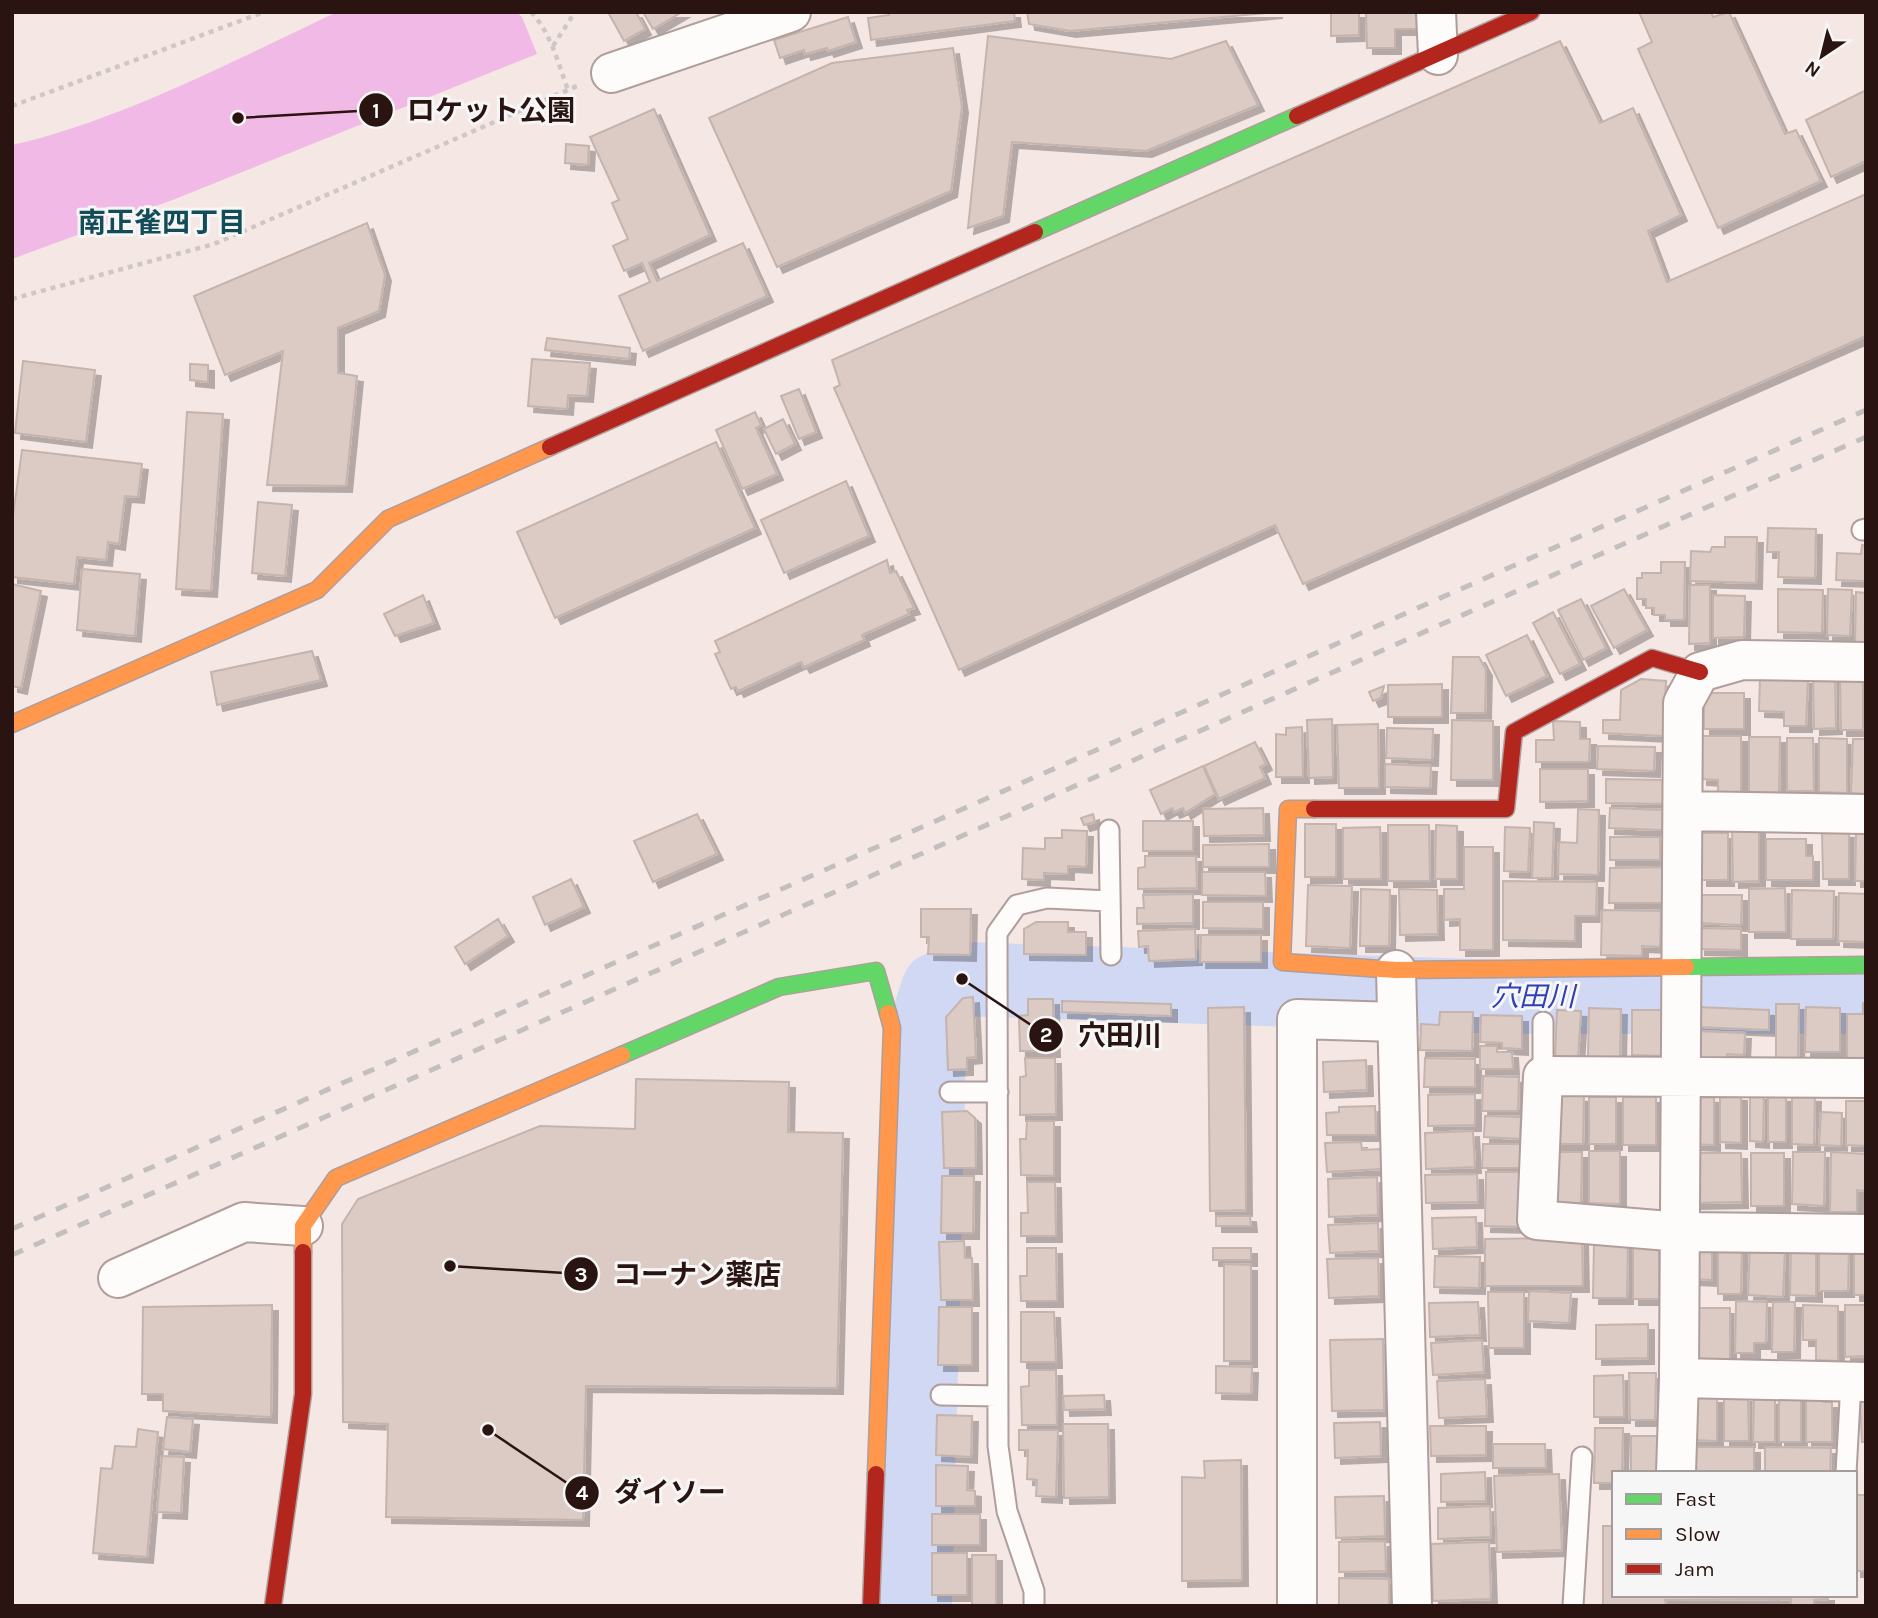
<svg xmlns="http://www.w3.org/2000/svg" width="1878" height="1618" font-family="Karla,'Noto Sans JP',sans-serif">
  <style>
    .green { fill: #f1b9e5 }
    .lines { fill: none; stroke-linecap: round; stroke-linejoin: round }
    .river { stroke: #d1d8f4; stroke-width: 74 }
    .building { fill: #dbcbc4; stroke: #c4b4ad; stroke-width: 2; filter: url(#shadow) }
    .lane-casing { stroke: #af9e9b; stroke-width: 23 }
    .street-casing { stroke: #af9e9b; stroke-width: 42 }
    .fast-casing { stroke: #af9e9b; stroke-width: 19 }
    .slow-casing { stroke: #af9e9b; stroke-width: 19 }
    .jam-casing { stroke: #af9e9b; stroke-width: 19 }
    .path { stroke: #cec7c6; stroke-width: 4.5; stroke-dasharray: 5 5; stroke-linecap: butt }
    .lane { stroke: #fefbfb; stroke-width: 19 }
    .street { stroke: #fefbfb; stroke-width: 38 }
    .fast { stroke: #63d668; stroke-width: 16 }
    .slow { stroke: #ff974d; stroke-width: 16 }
    .jam { stroke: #b3261e; stroke-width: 16 }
    .rail { stroke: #c4bfbf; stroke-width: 5; stroke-dasharray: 12 12; stroke-linecap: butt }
    .labels { text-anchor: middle; stroke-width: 6; stroke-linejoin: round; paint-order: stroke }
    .neighbourhood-label { font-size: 28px; font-weight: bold; fill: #124d57; stroke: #f6f6f6 }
    .water-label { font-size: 28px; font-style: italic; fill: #2f3fb4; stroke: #f6f6f6 }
    .leader { fill: none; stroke: #2a1411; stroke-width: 2.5 }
    .callout-dot { fill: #2a1411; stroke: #f6f6f6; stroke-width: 2.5 }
    .mark-label { font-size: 21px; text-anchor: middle; font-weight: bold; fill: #fff }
    .callout-label { font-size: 28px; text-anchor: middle; font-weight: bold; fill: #2a1411; stroke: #f6f6f6; stroke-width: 6; stroke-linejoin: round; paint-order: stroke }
  </style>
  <defs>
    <filter id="shadow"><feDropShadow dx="6" dy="6" stdDeviation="0" flood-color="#0004"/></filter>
  </defs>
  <rect width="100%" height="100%" fill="#f5e7e4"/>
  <path class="green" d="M337 12H516L522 17 537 54 175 199 12 259V145C120 121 237 59 337 12Z"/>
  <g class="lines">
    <path class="river" d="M915 1606 930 1014 938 989 962 979 1504 997H1866"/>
  </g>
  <path class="building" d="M608 12H636L645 29 624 41Z
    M643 12H682L653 29Z
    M889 12H1014L1015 21 871 40 868 18 889 15Z
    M1027 12H1277L1070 31 1029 24Z
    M1331 12H1359V35L1331 36Z
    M1366 12H1416L1417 29H1395V48H1367Z
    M1639 12H1711L1713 17 1729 12 1785 134 1796 130 1821 181 1718 228 1638 49 1652 42Z
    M848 17 856 42 828 51 827 48 805 54 804 50 780 58 774 40Z
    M988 36 1171 59 1226 41 1258 105 1146 151 1012 142 1003 216 968 228Z
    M1560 41 1600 123 1633 108 1681 215 1648 231 1667 282 1866 194V336L1303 584 1275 525 959 670 834 388 840 385 832 360Z
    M953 48 962 107 951 191 777 267 709 118 832 63Z
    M1866 90V161L1831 177 1806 120Z
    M654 109 710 235 649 263 657 281 743 243 767 296 643 351 619 296 650 282 642 263 624 271 613 246 628 239 612 203 619 200 590 137Z
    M566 144 589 146 588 165 565 163Z
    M367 223 385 275 379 311 338 328V373L357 376 346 486 267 485 283 351 225 375 194 296Z
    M547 338 630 348 629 359 545 350Z
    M532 359 590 363 587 396 568 395 567 409 528 406Z
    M23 361 95 370 86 442 15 433Z
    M190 364 208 365V382L190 380Z
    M799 389 816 432 799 439 781 396Z
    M187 412 223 414 211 591 176 589Z
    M755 412 761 425 756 428 777 474 742 489 716 430Z
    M783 419 795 444 776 454 764 429Z
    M716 442 755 528 555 618 517 532Z
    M22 450 142 464 138 497 125 496 119 544 108 542 106 560 77 557 74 584 12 577V523Z
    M846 481 869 536 784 573 761 520Z
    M258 502 292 505 285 576 252 573Z
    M1768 528 1816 529 1815 578 1778 577 1779 552H1767Z
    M1725 537H1757L1756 583 1690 581 1691 551 1710 552 1712 547H1725Z
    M1862 545 1866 546V581L1836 580 1837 553 1861 554Z
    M887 560 890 573 896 571 914 608 907 610 909 614 862 635 864 640 804 667 801 662 738 691 736 687 731 689 715 654 720 652 715 641Z
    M1661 562H1685L1684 620H1665V615H1654V608H1646V599H1637V578H1642V573H1661Z
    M82 569 140 574 135 636 77 630Z
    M12 584 41 591 21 688 12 686Z
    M1690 585H1710V643L1689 644Z
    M1624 589 1647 630 1614 648 1591 606Z
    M1778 589 1823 590 1822 633 1778 632Z
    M1828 589 1852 590 1850 636 1827 635Z
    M1856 592 1866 593V642H1855Z
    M423 595 434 623 395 636 384 614Z
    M1713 595 1745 596 1744 637 1713 638Z
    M1581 599 1606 648 1583 660 1558 610Z
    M1553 612 1580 664 1560 674 1533 623Z
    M1527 635 1547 676 1506 696 1486 655Z
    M312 651 321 680 217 705 211 672Z
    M1453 657H1479L1486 670 1485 713H1451Z
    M1760 677 1808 678 1806 726H1784V712L1759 711Z
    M1813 677H1835L1836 728 1814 729Z
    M1641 679 1666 681 1663 736 1603 733V720H1620L1621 690Z
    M1863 680V730H1841L1840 681Z
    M1442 684V717H1388V685Z
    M1384 686 1381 698 1373 701 1369 692Z
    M1704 693H1744V729H1704Z
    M1332 719 1333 777 1309 778 1307 720Z
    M1452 720 1493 721V780H1451Z
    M1553 721 1580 722V739H1590L1589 762H1536V740H1554Z
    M1378 724 1379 788H1339L1337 725Z
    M1302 727 1303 777H1276V734L1286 735V728Z
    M1387 728 1433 729 1432 760 1386 758Z
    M1701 736H1741V795H1718V780L1701 779Z
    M1749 737H1780L1779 793 1749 792Z
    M1787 738H1813L1814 791H1787Z
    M1819 738 1847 739V793L1819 792Z
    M1853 739H1866V794L1851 793Z
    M1255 742 1266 764 1260 767 1265 778 1219 799 1204 766Z
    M1598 746 1655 747 1654 771 1597 769Z
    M1385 764 1431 766 1430 788 1385 787Z
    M1203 766 1215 794 1185 813 1183 808 1174 812 1172 808 1161 814 1150 790Z
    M1540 769H1588V801L1540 802Z
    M1606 779 1666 780V804L1606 803Z
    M1263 808 1264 835 1204 836 1203 809Z
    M1610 808 1663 810 1662 830 1609 828Z
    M1578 809 1599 810 1598 875 1558 874 1559 842 1577 843Z
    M697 814 717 854 653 882 634 841Z
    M1093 814 1095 822 1084 825 1081 818Z
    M1143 821H1193V851H1143Z
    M1534 822 1554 823 1552 878H1532Z
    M1305 824H1336V877H1305Z
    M1388 825H1429L1430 881H1388Z
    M1436 825 1457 826V879H1435Z
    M1380 827 1381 879H1343V828Z
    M1505 827 1530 828 1528 872 1504 871Z
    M1732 828H1759V881L1733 882Z
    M1062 830 1087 831 1086 867 1068 866V874L1044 873V880L1022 879 1023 848 1045 849V838H1062Z
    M1822 831 1849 832V879H1823Z
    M1701 833H1728V880H1701Z
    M1856 834H1866V881H1855Z
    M1610 837H1660V860H1610Z
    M1766 839H1806V856H1813V880H1766Z
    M1269 844V867H1203V845Z
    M1464 847H1493V950H1460V919L1444 920V889H1464Z
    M1145 856H1196L1197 888 1138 889V868L1145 867Z
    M1663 867V903H1609L1610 868Z
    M1202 872H1265L1266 896 1202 895Z
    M571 879 584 907 545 925 533 897Z
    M1503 881 1597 882 1596 916H1575V941L1503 940Z
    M1308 885 1352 886 1350 948 1306 946Z
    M1785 888 1786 932H1749V889Z
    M1361 889 1390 890 1389 946H1360Z
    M1399 889 1437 890 1438 934 1400 935Z
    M1792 890 1834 891 1833 939H1791Z
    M1839 893 1866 894V942L1838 941Z
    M1193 894V923L1137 924V908H1144L1143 895Z
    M1698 895H1742L1741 925 1698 923Z
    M1203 902H1263V929L1203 928Z
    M921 909H971L970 955 928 954 929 937H921Z
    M1602 910 1661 911 1660 947 1642 946V956L1601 955Z
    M498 919 508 936 465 964 455 947Z
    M1036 922H1068V932H1086V955L1024 954V929Z
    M1699 928 1741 929V950L1699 949Z
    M1195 929 1196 959 1149 961 1148 946 1139 947 1138 931Z
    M1201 935H1261V962H1200Z
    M973 997 976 1057 967 1058V1069L948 1070 946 1017 963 998Z
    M1028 999H1053L1054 1051H1020L1019 1016 1028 1015Z
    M1062 1001 1171 1004V1016L1062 1012Z
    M1863 1003H1866V1061H1847V1014H1863Z
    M1776 1004H1799L1798 1059H1776Z
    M1244 1007 1246 1210 1210 1211 1208 1008Z
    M1697 1007 1769 1010V1030L1696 1027Z
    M1806 1007 1840 1008V1052H1805Z
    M1589 1008 1621 1009 1620 1057H1588Z
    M1557 1010 1581 1011 1578 1059 1555 1058Z
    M1632 1010H1662V1056L1632 1055Z
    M1440 1012H1473L1472 1051 1420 1050 1421 1024 1439 1025Z
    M1481 1015 1522 1016V1049L1502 1048V1043L1480 1042Z
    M1695 1031 1745 1033 1744 1055 1727 1054V1060H1702L1694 1052Z
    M1480 1046H1497V1052H1512L1513 1069H1480Z
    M1025 1058H1055L1056 1114 1020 1115V1077L1026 1076Z
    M1425 1058 1475 1059V1087H1424Z
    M1366 1060 1367 1090 1324 1092 1323 1062Z
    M1483 1076 1519 1077 1518 1111H1482Z
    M636 1079 789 1082 788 1132 843 1133 837 1388 586 1386 583 1520 386 1517 388 1424 343 1422 342 1224 358 1199 540 1126 635 1129Z
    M1475 1094V1125L1428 1126V1095Z
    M1720 1094 1741 1095V1143L1720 1142Z
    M1750 1094H1764L1763 1142 1750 1141Z
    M1557 1095 1584 1096 1583 1144H1556Z
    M1768 1095 1786 1096V1142H1768Z
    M1792 1095 1815 1096 1814 1145 1792 1144Z
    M1692 1096 1714 1097V1145L1692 1144Z
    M1589 1097H1616V1144H1589Z
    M1623 1097H1656V1145H1623Z
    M1846 1101H1866V1146L1846 1145Z
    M1375 1106 1376 1135H1327L1326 1113 1339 1112V1107Z
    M967 1111 975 1118 976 1168H944L942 1112Z
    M1821 1112 1842 1113 1841 1146 1819 1145Z
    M1485 1116 1521 1117 1520 1139 1484 1137Z
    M1027 1121H1054V1176L1021 1175 1020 1139H1026Z
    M1473 1131 1475 1167 1426 1169 1425 1133Z
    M1361 1142 1362 1150 1381 1149 1382 1169 1327 1172 1325 1143Z
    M1483 1144H1520V1168H1482Z
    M1589 1151H1620V1204L1589 1203Z
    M1556 1152H1582L1581 1203 1555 1202Z
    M1793 1152H1825L1824 1206 1792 1204Z
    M1831 1152 1866 1154V1191L1857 1190V1212H1830Z
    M1694 1153H1741L1742 1202 1694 1203Z
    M1751 1153H1784V1206H1751Z
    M1486 1172H1523V1227L1485 1226Z
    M1477 1174 1478 1202 1426 1203 1425 1175Z
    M942 1176H974L973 1233H941Z
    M1377 1177 1378 1215 1329 1217 1328 1179Z
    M1027 1182H1055L1056 1236H1021V1213H1028Z
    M1216 1216H1250L1251 1226H1216Z
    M1476 1217 1477 1247 1433 1249 1432 1218Z
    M1378 1223 1379 1251 1330 1253 1328 1225Z
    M1582 1238 1583 1286H1485V1239Z
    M964 1241 965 1258H972L973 1300H941L939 1242Z
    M1594 1241H1628L1627 1298H1593Z
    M1712 1245V1280L1692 1279 1691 1246Z
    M1718 1245H1742L1741 1294H1718Z
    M1791 1245H1816V1296L1790 1295Z
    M1633 1246H1659V1299H1633Z
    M1750 1246 1785 1248 1783 1297 1748 1295Z
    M1027 1248H1056L1057 1301H1021L1020 1276H1027Z
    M1213 1248H1251V1260H1213Z
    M1819 1248H1849L1848 1291H1819Z
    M1854 1250H1866V1295H1854Z
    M1435 1256 1480 1257 1479 1288 1434 1287Z
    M1378 1258 1379 1296 1329 1298 1327 1259Z
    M1224 1264 1251 1265V1361H1224Z
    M1529 1291 1571 1293 1569 1323 1528 1321Z
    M1488 1292H1524V1348H1489Z
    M1736 1301 1767 1302 1766 1343H1754V1353H1735Z
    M1478 1302 1480 1335 1430 1337 1429 1303Z
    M1773 1302H1795L1794 1352H1772Z
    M272 1305 271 1417 163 1411V1394H142L143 1307Z
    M1803 1305 1838 1306V1361L1816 1360V1340H1803Z
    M1845 1305H1866V1356L1845 1357Z
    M939 1307H972V1365H938Z
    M1691 1308H1730V1362H1696Z
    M1021 1312H1054L1056 1362H1021Z
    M1648 1324V1358L1596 1359V1325Z
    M1383 1339 1384 1410 1332 1411 1330 1340Z
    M1482 1340 1484 1372 1433 1375 1431 1343Z
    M1216 1366 1252 1367 1251 1394 1216 1393Z
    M1029 1370H1056L1057 1425H1022L1021 1387 1029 1386Z
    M1629 1373H1656L1655 1420H1630Z
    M1623 1375 1624 1417H1594V1376Z
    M1485 1379 1487 1416 1439 1418 1437 1381Z
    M1806 1394H1822L1823 1402H1832V1442H1806Z
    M1104 1395 1105 1409 1064 1410 1063 1396Z
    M1724 1396H1748L1749 1441H1724Z
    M1779 1396H1801V1442H1779Z
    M1692 1397H1717V1441L1691 1440Z
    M1754 1398 1775 1399V1442H1753Z
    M1860 1402H1866V1442H1862Z
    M937 1415 972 1416 971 1457 936 1455Z
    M167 1417 193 1419 190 1452 163 1449Z
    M1380 1422 1381 1456 1335 1458 1334 1423Z
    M1063 1424H1108L1109 1497 1064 1498Z
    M1430 1426H1486V1455L1431 1456Z
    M1595 1428H1623L1622 1473H1614V1483H1594Z
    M138 1429 158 1432 147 1557 93 1553 101 1468 112 1469 115 1446 136 1447Z
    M1019 1430H1058L1056 1497 1036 1496 1037 1480 1027 1479 1028 1450H1019Z
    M1631 1436H1658V1473H1631Z
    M1493 1444H1545L1546 1468H1493Z
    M1693 1447H1754V1473H1693Z
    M1765 1447 1831 1448 1830 1473H1765Z
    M162 1456 184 1457 181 1513 157 1512Z
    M1241 1460 1242 1580 1182 1581V1477L1205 1478 1204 1461Z
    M936 1465 968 1466 967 1490 975 1491V1506H936Z
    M1485 1472 1486 1501 1441 1502V1474Z
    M1559 1474 1562 1550 1497 1552 1494 1476Z
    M1855 1495H1866V1571H1855Z
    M1384 1496 1385 1536 1336 1538 1335 1497Z
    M1490 1506 1491 1537 1438 1539V1508Z
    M932 1514H980V1545H932Z
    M1603 1526H1614V1595H1828V1599L1814 1600V1606H1791V1599L1665 1600 1666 1606H1603Z
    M1385 1541 1386 1571 1339 1572V1542Z
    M1489 1542 1491 1599 1433 1601 1431 1544Z
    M932 1553H967V1595H932Z
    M972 1555H996V1606H972Z
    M1339 1578 1389 1579V1606H1339Z"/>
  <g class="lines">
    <g class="lane-casing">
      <path id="lane" d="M1862 530 1866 529
        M1109 830 1111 955
        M1543 1076V1022
        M950 1092H998
        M941 1395 998 1396
        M1846 1473 1851 1382
        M1034 1606V1591L1007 1511 998 1446 997 933 1017 905 1047 898 1109 901
        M1573 1606 1582 1457"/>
    </g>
    <g class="street-casing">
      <path id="street" d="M1436 12 1438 55
        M611 73 791 12
        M1684 811 1866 814
        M1396 970 1412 1606
        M1866 1078 1543 1076 1537 1220 1681 1232 1866 1234
        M118 1278 244 1222 303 1226
        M1679 1378 1866 1382
        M1676 1473 1679 1378 1683 703 1700 672 1742 660 1866 662
        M1297 1606V1019L1397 1022"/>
    </g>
    <g class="fast-casing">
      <path id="fast" d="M1035 232 1297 116
        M1686 967 1866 965
        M622 1055 779 987 876 971 888 1013"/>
    </g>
    <g class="slow-casing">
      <path id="slow" d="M12 724 317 590 388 519 550 447
        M1314 809H1288L1282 962 1396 970 1686 967
        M303 1252V1226L336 1178 622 1055
        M876 1474 892 1028 888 1013"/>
    </g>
    <g class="jam-casing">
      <path id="jam" d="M1297 116 1531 12
        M550 447 1035 232
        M1314 809H1506L1514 732 1652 658 1700 672
        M273 1606 303 1394V1252
        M871 1606 876 1474"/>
    </g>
    <path class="path" d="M531 12C551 33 558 63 568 90
      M553 46 575 12
      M12 106 264 12
      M12 299 214 244 577 86"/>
    <use href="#lane" class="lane"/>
    <use href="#street" class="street"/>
    <use href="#fast" class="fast"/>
    <use href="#slow" class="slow"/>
    <use href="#jam" class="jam"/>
    <path class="rail" d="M12 1229 1866 410
      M12 1255 1866 437"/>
  </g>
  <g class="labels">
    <g class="neighbourhood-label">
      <text x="162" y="232">南正雀四丁目</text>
    </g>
    <g class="water-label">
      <text x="1533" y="1006">穴田川</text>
    </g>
  </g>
  <path class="leader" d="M238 118L376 110M962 979L1046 1035M450 1266L581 1274M488 1430L582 1493"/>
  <g class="callout-dot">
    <circle cx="238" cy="118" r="7"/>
    <circle cx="962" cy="979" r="7"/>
    <circle cx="450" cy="1266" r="7"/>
    <circle cx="488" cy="1430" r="7"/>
    <circle cx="376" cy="110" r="18"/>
    <circle cx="1046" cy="1035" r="18"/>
    <circle cx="581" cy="1274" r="18"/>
    <circle cx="582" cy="1493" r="18"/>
  </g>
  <g class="mark-label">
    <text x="376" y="118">1</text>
    <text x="1046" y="1042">2</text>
    <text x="581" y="1282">3</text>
    <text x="582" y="1500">4</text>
  </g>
  <g class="callout-label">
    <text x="491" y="120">ロケット公園</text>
    <text x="1120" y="1045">穴田川</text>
    <text x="697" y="1284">コーナン薬店</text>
    <text x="670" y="1502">ダイソー</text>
  </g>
  <rect width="1878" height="1618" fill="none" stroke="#2a1411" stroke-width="28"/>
  <rect x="1612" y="1471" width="245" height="126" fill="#f6f6f6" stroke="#a49c9a" stroke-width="2"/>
  <rect x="1626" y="1494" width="35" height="10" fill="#63d668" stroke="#a49c9a" stroke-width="2"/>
  <text x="1675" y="1506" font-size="21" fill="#2a1411">Fast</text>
  <rect x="1626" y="1529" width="35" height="10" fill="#ff974d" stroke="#a49c9a" stroke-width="2"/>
  <text x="1675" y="1541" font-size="21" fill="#2a1411">Slow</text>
  <rect x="1626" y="1564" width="35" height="10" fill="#b3261e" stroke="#a49c9a" stroke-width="2"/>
  <text x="1675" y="1576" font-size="21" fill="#2a1411">Jam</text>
  <g transform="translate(1822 56) rotate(215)" stroke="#f6f6f6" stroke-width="5" paint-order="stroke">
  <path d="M0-5L12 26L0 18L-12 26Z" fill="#2a1411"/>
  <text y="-10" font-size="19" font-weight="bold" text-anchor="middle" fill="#2a1411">N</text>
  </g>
</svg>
